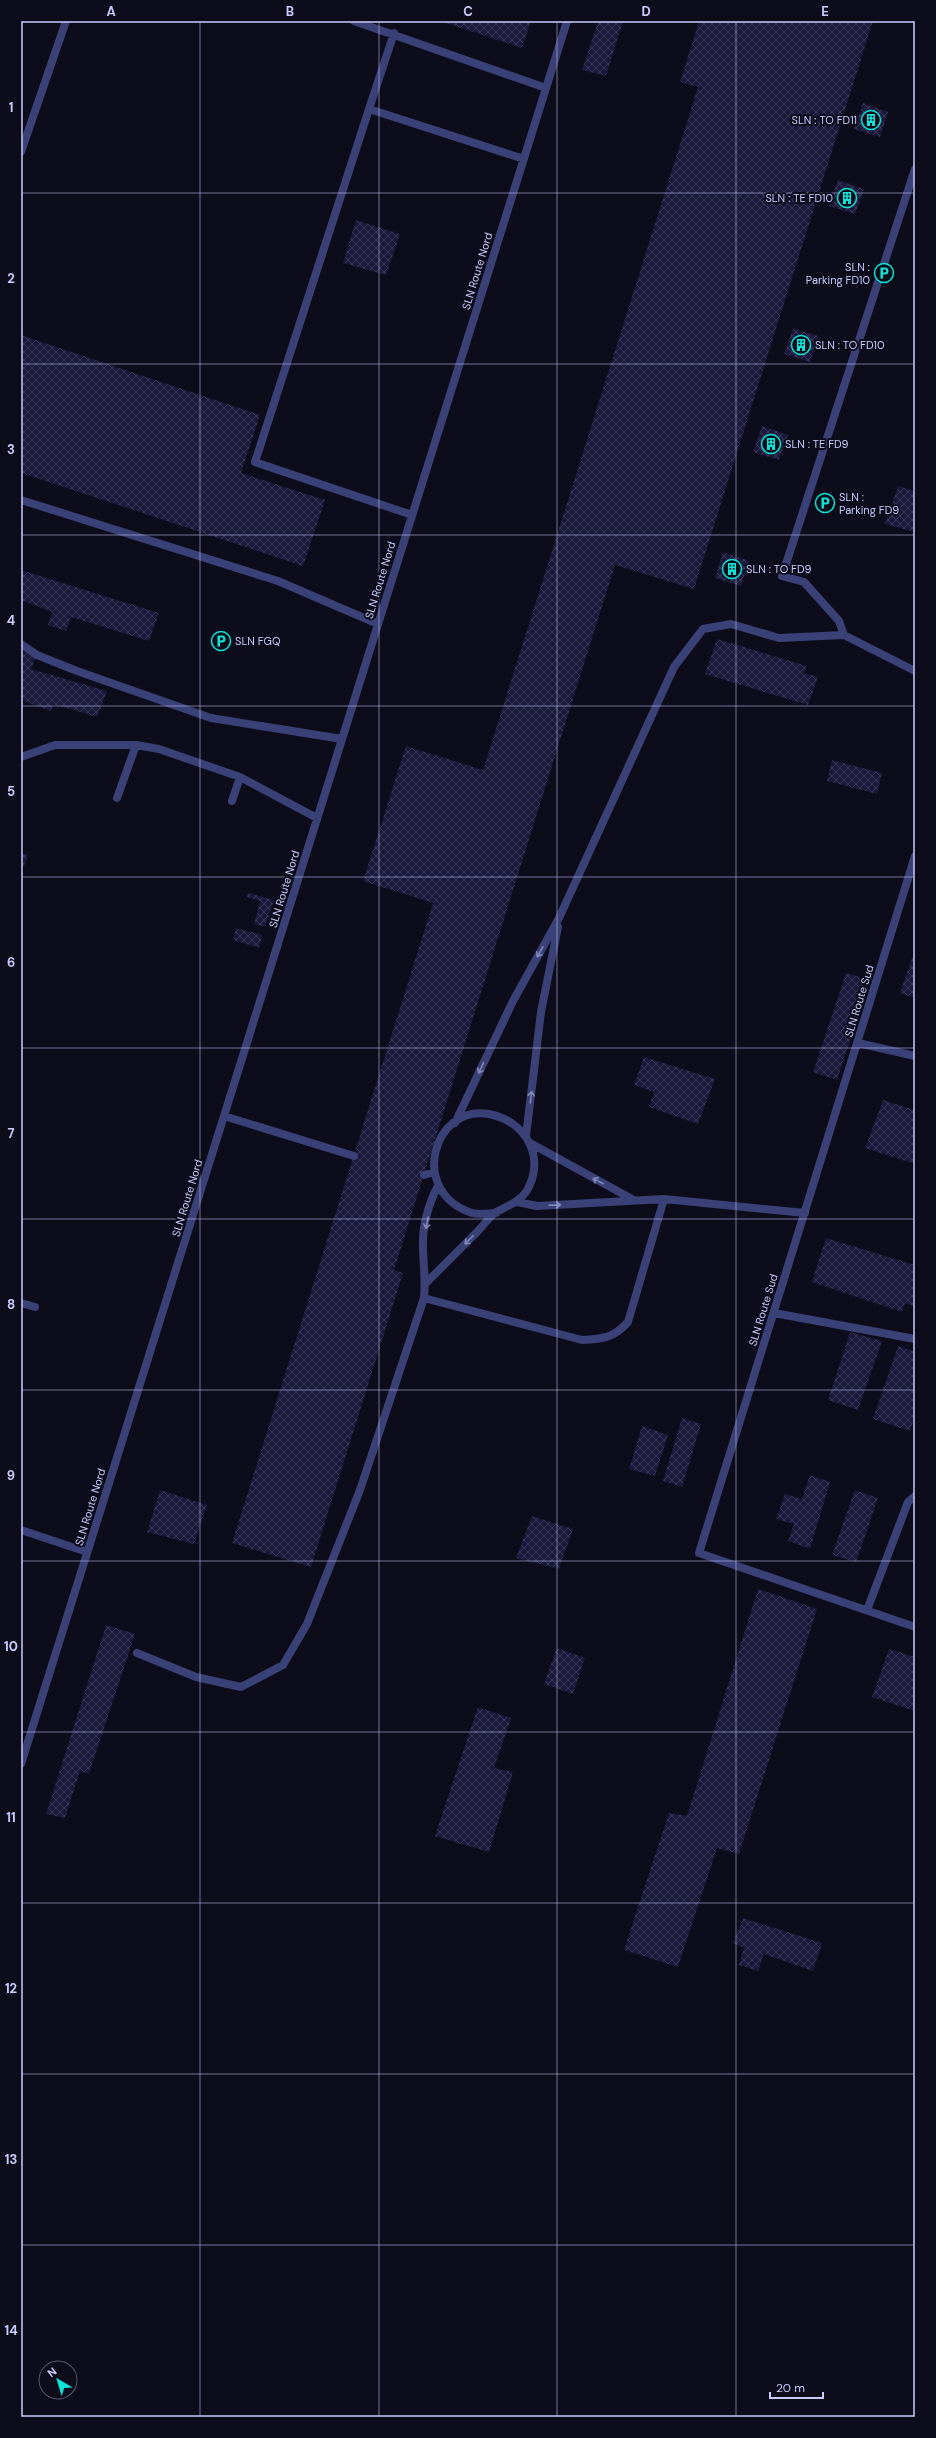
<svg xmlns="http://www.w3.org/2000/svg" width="936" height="2438" font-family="'DM Sans',sans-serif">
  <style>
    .building { fill: url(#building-cross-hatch) }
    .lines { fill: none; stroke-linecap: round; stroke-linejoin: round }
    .lane { stroke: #394177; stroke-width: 8 }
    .oneway { stroke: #8186ba }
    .grid { fill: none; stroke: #c9cbfc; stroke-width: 1; stroke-opacity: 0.55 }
    .labels { text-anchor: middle; stroke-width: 4; stroke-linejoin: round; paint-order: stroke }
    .poi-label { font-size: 11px; fill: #c9cbfc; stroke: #0c0c1b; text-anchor: start }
    .street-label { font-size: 11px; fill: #c9cbfc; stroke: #0c0c1b }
    .neatline { fill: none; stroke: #c9cbfc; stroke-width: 1.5 }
    .grid-label { font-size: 13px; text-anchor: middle; font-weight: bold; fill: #c9cbfc }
  </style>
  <defs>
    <pattern id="building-cross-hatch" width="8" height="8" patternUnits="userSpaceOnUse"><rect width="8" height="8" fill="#1a193b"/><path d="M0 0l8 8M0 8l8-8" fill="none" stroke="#3a3958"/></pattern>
  </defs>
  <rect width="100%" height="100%" fill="#0c0c1b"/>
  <path class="building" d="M440 21H531L522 48Z
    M598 21H623L606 76 582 70Z
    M699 21H873L694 589 615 565 394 1270 403 1273 311 1567 232 1543 433 903 363 881 406 746 483 770 698 87 680 82Z
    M863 103 888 112 880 137 854 129Z
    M838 180 864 189 855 214 829 206Z
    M356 220 400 234 386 275 343 263Z
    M793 328 818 336 810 362 784 354Z
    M21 335 260 415 241 473 325 500 303 566 21 473Z
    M762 426 788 435 779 460 753 452Z
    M898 486 915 491V532L885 524Z
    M723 552 749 561 741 586 715 578Z
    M21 570 159 613 149 641 71 617 66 631 48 625 52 612 21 600Z
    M717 639 807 666 804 673 818 677 808 705 705 674Z
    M21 651 36 656 31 669 107 691 97 717 53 704 51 711 21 700Z
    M832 760 882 773 877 794 827 781Z
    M21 853 28 855 21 873Z
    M248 893 274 900 265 927 254 924 260 901 247 897Z
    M236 928 262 935 259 948 233 940Z
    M915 950V998L900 993Z
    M846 973 870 980 837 1080 813 1072Z
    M644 1057 715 1079 698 1124 649 1107 654 1092 634 1085Z
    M883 1100 915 1110V1164L865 1148Z
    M826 1238 915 1265 913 1280 915 1281V1307L905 1303 902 1312 812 1282Z
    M850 1332 882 1341 858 1410 828 1400Z
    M898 1346 915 1352V1415L910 1431 873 1419Z
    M682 1418 701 1424 682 1487 663 1481Z
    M642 1426 668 1435 655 1476 629 1469Z
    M810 1475 830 1482 810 1549 788 1541 794 1524 776 1519 785 1494 802 1499Z
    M160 1490 207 1505 194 1544 147 1532Z
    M855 1490 878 1498 856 1562 832 1555Z
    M532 1516 573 1529 559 1569 516 1558Z
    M758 1589 817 1609 739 1854 717 1848 678 1967 624 1950 669 1813 687 1816Z
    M106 1625 135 1634 89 1774 80 1771 65 1818 46 1814Z
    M557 1648 585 1658 573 1694 544 1684Z
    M889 1649 915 1657V1711L872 1697Z
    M478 1707 511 1718 494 1768 513 1772 489 1852 435 1836Z
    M743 1918 822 1943 813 1971 764 1954 758 1971 739 1965 744 1948 733 1943Z"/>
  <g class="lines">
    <path class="lane" d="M354 21 546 88
      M369 109 394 33
      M21 152 66 21
      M915 169 782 576 804 582 839 621 844 635 915 671
      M21 500 278 581 378 624
      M412 515 255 462 369 109 524 159
      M21 644 37 655 77 671 211 718 342 739
      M21 757 55 745H136L159 749 240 777 317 818
      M117 798 136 745
      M232 801 240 777
      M915 856 699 1553 915 1627
      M858 1043 915 1056
      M224 1116 354 1156
      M455 1123 513 1001 559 918 674 667 703 629 731 624 779 638 844 635
      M526 1136 541 1012 558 927
      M530 1143 632 1199
      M424 1175 434 1172
      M517 1202 537 1206 664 1199 805 1213
      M426 1283C443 1266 460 1249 477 1232 483 1226 489 1217 496 1212 507 1206 518 1203 526 1192 547 1158 526 1121 489 1114 433 1104 408 1192 472 1213 479 1215 489 1213 496 1213
      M424 1298 582 1340C602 1339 614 1338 628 1322L664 1199
      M21 1303 35 1307
      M774 1313 915 1339
      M21 1530 87 1552
      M867 1610 908 1502 915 1496
      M137 1653 196 1677 241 1687 283 1665 307 1624 360 1490 424 1298C426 1280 423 1263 423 1246 422 1227 429 1202 438 1186
      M21 1764 567 21"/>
  </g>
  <defs><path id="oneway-shaft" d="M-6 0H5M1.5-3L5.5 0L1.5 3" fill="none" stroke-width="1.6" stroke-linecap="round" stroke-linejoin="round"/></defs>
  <g class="oneway">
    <use href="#oneway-shaft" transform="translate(540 952) rotate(119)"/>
    <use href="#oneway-shaft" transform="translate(481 1068) rotate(116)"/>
    <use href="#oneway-shaft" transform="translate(531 1097) rotate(-83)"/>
    <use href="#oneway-shaft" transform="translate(598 1181) rotate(-152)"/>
    <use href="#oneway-shaft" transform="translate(555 1205) rotate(-2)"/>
    <use href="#oneway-shaft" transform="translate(427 1223) rotate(101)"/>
    <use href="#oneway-shaft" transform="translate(469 1240) rotate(135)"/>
  </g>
  <path class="grid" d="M200 21V2417M379 21V2417M557 21V2417M736 21V2417M21 193H915M21 364H915M21 535H915M21 706H915M21 877H915M21 1048H915M21 1219H915M21 1390H915M21 1561H915M21 1732H915M21 1903H915M21 2074H915M21 2245H915"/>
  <defs>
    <g id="building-ring" transform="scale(1)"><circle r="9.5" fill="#0c0c1b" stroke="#0de4d5" stroke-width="1.5"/><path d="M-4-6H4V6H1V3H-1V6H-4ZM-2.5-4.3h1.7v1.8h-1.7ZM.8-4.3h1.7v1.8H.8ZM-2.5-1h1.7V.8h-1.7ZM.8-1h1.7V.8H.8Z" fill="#0de4d5"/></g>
    <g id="parking-ring" transform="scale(1)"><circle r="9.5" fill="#0c0c1b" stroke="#0de4d5" stroke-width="1.5"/><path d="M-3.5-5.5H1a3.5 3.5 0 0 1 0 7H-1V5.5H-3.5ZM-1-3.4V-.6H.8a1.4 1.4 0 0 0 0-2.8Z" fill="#0de4d5"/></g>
  </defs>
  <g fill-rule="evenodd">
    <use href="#building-ring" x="871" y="120"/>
    <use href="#building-ring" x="847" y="198"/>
    <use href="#parking-ring" x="884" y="273"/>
    <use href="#building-ring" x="801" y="345"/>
    <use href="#building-ring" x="771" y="444"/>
    <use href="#parking-ring" x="825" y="503"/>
    <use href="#building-ring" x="732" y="569"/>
    <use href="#parking-ring" x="221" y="641"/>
  </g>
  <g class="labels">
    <g class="poi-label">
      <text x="857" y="124" text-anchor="end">SLN : TO FD11</text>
      <text x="833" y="202" text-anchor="end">SLN : TE FD10</text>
      <text x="870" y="271" text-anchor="end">SLN :<tspan x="870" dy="13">Parking FD10</tspan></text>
      <text x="815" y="349">SLN : TO FD10</text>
      <text x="785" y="448">SLN : TE FD9</text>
      <text x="839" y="501">SLN :<tspan x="839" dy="13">Parking FD9</tspan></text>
      <text x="746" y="573">SLN : TO FD9</text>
      <text x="235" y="645">SLN FGQ</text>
    </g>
    <g class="street-label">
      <text transform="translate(477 271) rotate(-73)" y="4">SLN Route Nord</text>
      <text transform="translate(380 580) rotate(-73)" y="4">SLN Route Nord</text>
      <text transform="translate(284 889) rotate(-73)" y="4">SLN Route Nord</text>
      <text transform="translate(859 1001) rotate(-73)" y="4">SLN Route Sud</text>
      <text transform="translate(187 1198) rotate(-73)" y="4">SLN Route Nord</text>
      <text transform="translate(763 1310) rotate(-73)" y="4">SLN Route Sud</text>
      <text transform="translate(90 1507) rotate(-73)" y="4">SLN Route Nord</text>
    </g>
  </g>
  <rect width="936" height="2438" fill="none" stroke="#0c0c1b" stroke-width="44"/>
  <g transform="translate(58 2380) rotate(322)"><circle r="19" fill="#0c0c1b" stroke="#585875"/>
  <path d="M0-3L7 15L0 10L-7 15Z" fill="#0de4d5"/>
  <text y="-6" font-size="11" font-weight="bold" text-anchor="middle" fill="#c9cbfc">N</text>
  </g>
  <path d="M770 2392v6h53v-6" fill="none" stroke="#c9cbfc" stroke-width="2"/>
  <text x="776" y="2392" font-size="12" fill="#c9cbfc" stroke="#0c0c1b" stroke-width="3" paint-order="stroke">20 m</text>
  <rect x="22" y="22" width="892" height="2394" class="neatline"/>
  <g class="grid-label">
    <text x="111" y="16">A</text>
    <text x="290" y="16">B</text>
    <text x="468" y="16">C</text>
    <text x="646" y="16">D</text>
    <text x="825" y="16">E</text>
    <text x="11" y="112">1</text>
    <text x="11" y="283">2</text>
    <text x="11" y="454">3</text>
    <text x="11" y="625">4</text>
    <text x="11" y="796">5</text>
    <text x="11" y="967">6</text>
    <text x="11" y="1138">7</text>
    <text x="11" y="1309">8</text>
    <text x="11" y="1480">9</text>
    <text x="11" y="1651">10</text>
    <text x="11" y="1822">11</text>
    <text x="11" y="1993">12</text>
    <text x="11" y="2164">13</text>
    <text x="11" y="2335">14</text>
  </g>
</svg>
